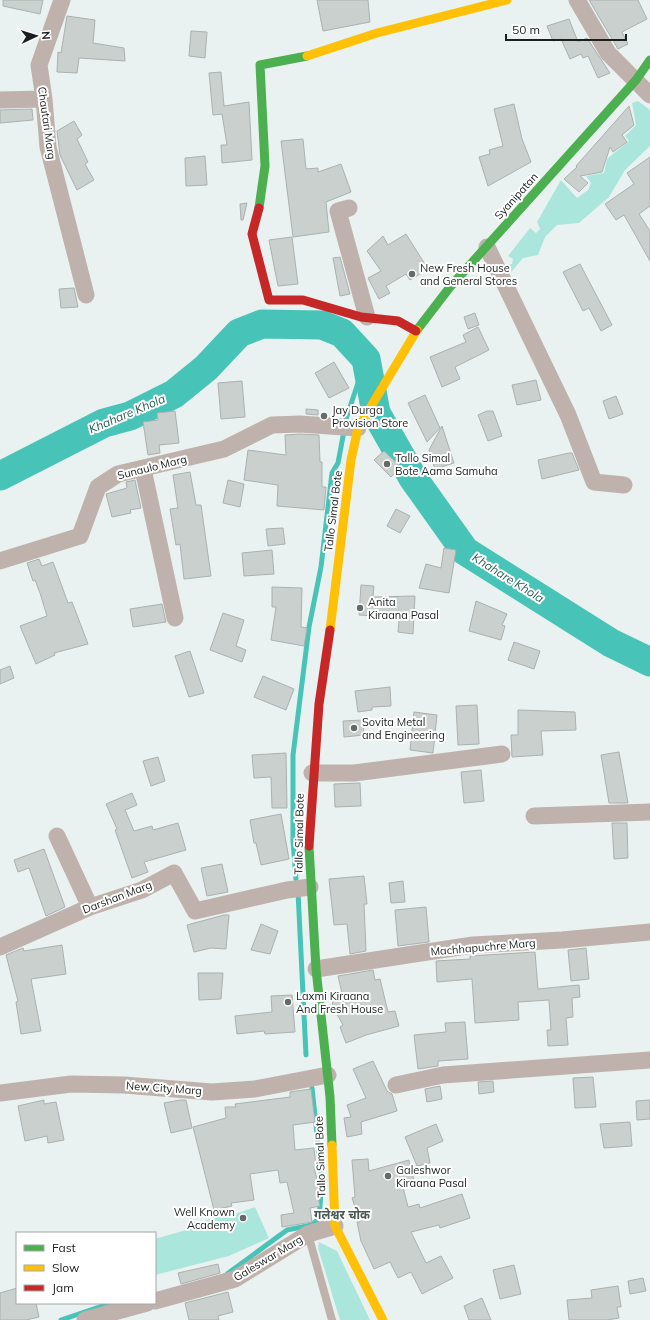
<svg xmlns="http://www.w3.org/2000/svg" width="650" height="1320" font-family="Mulish,'Noto Sans Devanagari',sans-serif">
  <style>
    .green { fill: #abe6dd }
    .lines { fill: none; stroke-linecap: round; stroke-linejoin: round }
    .stream { stroke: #47c4b7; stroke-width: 5 }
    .river { stroke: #47c4b7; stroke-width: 29 }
    .building { fill: #c9d0ce; stroke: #aab1b0 }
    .lane { stroke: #bfb2ac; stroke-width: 8 }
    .street { stroke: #bfb2ac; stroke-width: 17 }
    .fast { stroke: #4caf50; stroke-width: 9 }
    .slow { stroke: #ffc107; stroke-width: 9 }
    .jam { stroke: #c62828; stroke-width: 9 }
    .poi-dot { fill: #636a68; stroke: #fff; stroke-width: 1.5 }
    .labels { text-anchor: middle; stroke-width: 4; stroke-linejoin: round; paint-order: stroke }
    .street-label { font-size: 11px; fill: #1b201f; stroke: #fff }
    .poi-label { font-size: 11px; fill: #1b201f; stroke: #fff; text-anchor: start }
    .water-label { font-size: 12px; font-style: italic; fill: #275f57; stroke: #fff }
    .neighbourhood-label { font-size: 12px; font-weight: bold; fill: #4a5855; stroke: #fff }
  </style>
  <rect width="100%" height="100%" fill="#e9f2f0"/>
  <path class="green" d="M638 101 650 110V146L625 170 609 197 579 223 557 225 545 237 538 255 523 258 506 278 505 265 512 264 513 259 508 256 530 228 536 233 540 229 537 222 561 180 577 198 588 190 591 183 586 176 604 173 607 159 629 141 625 136 636 125 632 103Z
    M255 1207 269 1238 229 1256 155 1275V1239L186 1230 216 1216 238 1213Z
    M319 1242 337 1251 370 1320H340L318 1248Z"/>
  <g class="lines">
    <path class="stream" d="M346 419 366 359
      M296 879 293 841V755L309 627 321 567 332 473 338 463 344 431
      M298 892 306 1055
      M227 1274 287 1230 312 1225 319 1218 322 1181 312 1088
      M61 1320 111 1303"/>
    <path class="river" d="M0 476 104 423 130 416 174 394 206 368 239 333 262 324 322 325 342 333 366 359 376 413 413 478 465 551 611 643 650 662"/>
  </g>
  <path class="building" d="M3 0H43L40 14 3 6Z
    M317 0H368L370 22 323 31Z
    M589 0H638L647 19 622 32 628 44 618 49Z
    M67 16 95 20 93 43 124 48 125 61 79 58 77 73 57 72 58 52 61 53Z
    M569 19 578 42 587 38 610 73 598 78 588 56 583 58 581 54 570 59 561 39 553 41 547 26Z
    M191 31 207 32 205 58 189 56Z
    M221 72 224 106 249 102 252 160 222 163 221 145H227L222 114 213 115 209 73Z
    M514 104 522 139 531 162 488 186 479 157 490 154 489 150 503 146 494 109Z
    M629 106 634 125 622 135 627 142 613 152 610 147 602 172 580 176 588 183 579 192 564 179 577 167 576 166Z
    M32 109 33 120 0 123V110Z
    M74 121 82 135 77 139 88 162 85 164 94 180 77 190 60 155 57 131Z
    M303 139 306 169 318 168V172L341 164 351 192 326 202 329 232 293 237 281 141Z
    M205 156 207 185 186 186 185 158Z
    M650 157V206L639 214 650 231V261L624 215 616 220 605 204 634 184 627 173Z
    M247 203 243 220H241L240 204Z
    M406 234 428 269 410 280 406 274 386 286 390 293 379 299 368 278 381 271 367 251 383 236 388 245Z
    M292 237 298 284 278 286 269 240Z
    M340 257 350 294 340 296 333 258Z
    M580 264 612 325 601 331 589 308 583 311 563 272Z
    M74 288 78 307 61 308 59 289Z
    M475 313 479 325 468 329 464 317Z
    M478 327 489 350 455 367 460 379 442 387 430 357 466 342 463 335Z
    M334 362 349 388 329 398 315 373Z
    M536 380 541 400 517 405 512 385Z
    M242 381 245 417 221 419 218 383Z
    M425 395 440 428 427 442 408 403Z
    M616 396 623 414 609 419 603 401Z
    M306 409 318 410V415L306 414Z
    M175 411 179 443 159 445 160 453 148 455 143 422 158 420 157 413Z
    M487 411H493L502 436 488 441 478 415Z
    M442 426 454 463 435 469 429 450Z
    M300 434 319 435 320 462H322V487H326L324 510 277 506 278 485 244 480 248 450 286 455 285 435Z
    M384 451 401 467 391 477 374 460Z
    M569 453H572L579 470 542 479 538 460Z
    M190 472 196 505H201L211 576 184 579 180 544 176 545 170 509 178 508 173 475Z
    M135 480 141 508 130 510 131 513 112 517 106 494 127 488 126 482Z
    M228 480 244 484 240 507 223 503Z
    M396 509 410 516 400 533 387 526Z
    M283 528 285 544 268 546 266 529Z
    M444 548 456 550 449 593 419 588 426 564 441 568Z
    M272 550 274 574 244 576 242 553Z
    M39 559 42 566 53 562 68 603 72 602 88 644 54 653 55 655 36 664 20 626 47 616 40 593 35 580 33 581 27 563Z
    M361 585 374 586 373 597 415 596 413 634 398 632 399 620H390V617L359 615Z
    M272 587 302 588 301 627 307 628 304 646 271 640 276 607H272Z
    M476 601 507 614 502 625 505 626 501 640 469 631Z
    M162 604 166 622 133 627 130 609Z
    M223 613 244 620 236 646 246 650 242 662 210 650Z
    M514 642 540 651 534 669 508 660Z
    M190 651 204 693 189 697 175 656Z
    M10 666 14 678 0 684V670Z
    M263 676 294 689 286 710 254 697Z
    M390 687 391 706 372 707V710L358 712 355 691Z
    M477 705 479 744 458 745 456 706Z
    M518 710 575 712 576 730 541 731 543 755 512 757 511 735H518Z
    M414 712 437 715 433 753 410 750Z
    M363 720 364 735 344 737 343 721Z
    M619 752 628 803H609L601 755Z
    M286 753 287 808H272L271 777 254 778 252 755Z
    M158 757 165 781 151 786 143 761Z
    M481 770 484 801 464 803 461 772Z
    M360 783 361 806 335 807 334 784Z
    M132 793 137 805 125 810 134 831 152 826 153 830 178 823 186 850 144 862 148 872 132 878 115 830 117 829 106 804Z
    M281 814 289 859 261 865 256 843H254L250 820Z
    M612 823H627L628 858 614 859Z
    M44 849 65 907 46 916 29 868 18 872 14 860Z
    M222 864 228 892 207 896 201 868Z
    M364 876 367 904H364L366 951 350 954 347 924 334 925 329 879Z
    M403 881 405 902 391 903 389 883Z
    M426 907 429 942 398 946 395 910Z
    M224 915H229L226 949 211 948 194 952 187 925Z
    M261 924 278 931 270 954 251 950Z
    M62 945 66 974 31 979 41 1031 21 1034 16 1002 18 1001 6 955 23 948 24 951Z
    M586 948 589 979 571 981 568 950Z
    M535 952 538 989 579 985 580 997 572 998 573 1017 566 1018 568 1045 548 1046 547 1030H551L549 1000 518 1002 519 1020 475 1023 472 979 437 982 436 961 470 959V956Z
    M373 970 375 980 380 979 388 1012 395 1011 399 1026 366 1035 346 1043 340 1027 343 1025 333 1007 332 999 342 993 338 976Z
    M198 973H223L221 999 199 1000Z
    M292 995 295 1032 265 1034 264 1031 237 1034 235 1016 272 1012 271 996Z
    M465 1022 468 1059 438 1061V1066L418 1069 414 1035 446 1032 445 1023Z
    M373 1061 387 1091 392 1094 397 1111 361 1122 362 1134 347 1137 344 1118 351 1117 347 1105 366 1098 353 1069Z
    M593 1077 596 1107 575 1108 573 1078Z
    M493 1081 494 1092 479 1094 478 1082Z
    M440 1086 442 1099 427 1102 425 1089Z
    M311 1089 315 1122 293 1125 295 1150 314 1148 316 1167H314L320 1192H317L320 1206 310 1208 312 1222 282 1227 281 1215 294 1213 287 1182 280 1183 278 1170 250 1174 254 1200 231 1203 232 1206 214 1210 193 1127 226 1118 225 1107H236L235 1104 290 1097V1092Z
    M44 1100V1104L56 1102 64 1140 48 1143 47 1136 25 1141 18 1106Z
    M180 1100H186L192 1128 171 1133 164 1103Z
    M650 1100V1119L637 1120 636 1101Z
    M630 1122 632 1146 604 1148 600 1124Z
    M436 1124 443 1141 427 1148 430 1163 417 1166 405 1137Z
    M368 1159 369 1171 409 1160 414 1180 402 1183 408 1207 419 1204 420 1208 462 1194 470 1218 440 1228 439 1225 411 1232 426 1263 441 1256 453 1278 422 1294 411 1272 398 1278 390 1262 374 1269 361 1241 357 1222H360L352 1198 355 1197 352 1160Z
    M218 1264 220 1273 181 1284 178 1273Z
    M514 1265 521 1294 500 1299 493 1270Z
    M643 1278 646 1291 630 1294 628 1281Z
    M618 1286 621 1307H617L619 1318 607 1320H569L567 1300 592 1298 591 1290Z
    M17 1288V1303H36L39 1317 26 1320H0V1293Z
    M228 1292 233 1312 218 1316 219 1320H189L185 1303Z
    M482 1298 491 1320H469L464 1306Z"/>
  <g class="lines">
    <path class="lane" d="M308 1234 332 1320"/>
    <path class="street" d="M62 0 39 65 44 99 48 147 86 295
      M577 0 608 53 650 95
      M0 100 44 99
      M349 208 338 211 367 317
      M487 247 568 415 594 482 624 485
      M143 469 175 618
      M0 561 80 536 98 487 118 474 224 449 272 425 300 424 358 428
      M312 773H354L502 754
      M534 816 650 812
      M57 836 90 907
      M0 947 90 907 142 890 174 873 195 911 287 890 310 887
      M316 969 473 945 562 940 650 932
      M396 1085 443 1075 650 1060
      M0 1093 71 1084 124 1085 212 1092 255 1089 328 1075
      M155 1301 235 1279 308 1234 335 1226
      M85 1320 147 1303"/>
    <path class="fast" d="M259 208 265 166 260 65 307 56
      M417 330 450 287 636 80 650 60
      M309 846 316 969 330 1097 332 1145"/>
    <path class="slow" d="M307 56 377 33 507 0
      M330 630 351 460 358 428 417 330
      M332 1145 335 1226 383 1320"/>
    <path class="jam" d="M259 208 252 234 269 300H303L361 317 398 321 416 331
      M309 846 319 704 330 630"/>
  </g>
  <g class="poi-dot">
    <circle cx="412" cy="274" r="4"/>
    <circle cx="324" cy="416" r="4"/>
    <circle cx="387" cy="464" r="4"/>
    <circle cx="360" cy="608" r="4"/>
    <circle cx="354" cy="728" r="4"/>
    <circle cx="288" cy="1002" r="4"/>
    <circle cx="388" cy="1176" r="4"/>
    <circle cx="243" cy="1218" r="4"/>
  </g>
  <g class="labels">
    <g class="street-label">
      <text transform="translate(47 123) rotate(82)" y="4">Chautari Marg</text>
      <text transform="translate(516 196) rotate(-48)" y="4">Syanipatan</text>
      <text transform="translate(152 467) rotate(-14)" y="4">Sunaulo Marg</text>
      <text transform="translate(333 511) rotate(-83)" y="4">Tallo Simal Bote</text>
      <text transform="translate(299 834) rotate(-89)" y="4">Tallo Simal Bote</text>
      <text transform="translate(117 897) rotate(-21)" y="4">Darshan Marg</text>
      <text transform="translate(483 947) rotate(-5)" y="4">Machhapuchre Marg</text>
      <text transform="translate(164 1088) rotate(4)" y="4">New City Marg</text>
      <text transform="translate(320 1157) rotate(-92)" y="4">Tallo Simal Bote</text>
      <text transform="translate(268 1258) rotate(-31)" y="4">Galeswar Marg</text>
    </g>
    <g class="poi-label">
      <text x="420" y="272">New Fresh House<tspan x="420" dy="13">and General Stores</tspan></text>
      <text x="332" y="414">Jay Durga<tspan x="332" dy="13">Provision Store</tspan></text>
      <text x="395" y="462">Tallo Simal<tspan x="395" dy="13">Bote Aama Samuha</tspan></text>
      <text x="368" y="606">Anita<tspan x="368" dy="13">Kiraana Pasal</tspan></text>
      <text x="362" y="726">Sovita Metal<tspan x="362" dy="13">and Engineering</tspan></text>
      <text x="296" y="1000">Laxmi Kiraana<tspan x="296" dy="13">And Fresh House</tspan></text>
      <text x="396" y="1174">Galeshwor<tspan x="396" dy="13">Kiraana Pasal</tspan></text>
      <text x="235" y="1216" text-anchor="end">Well Known<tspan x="235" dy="13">Academy</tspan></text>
    </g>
    <g class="water-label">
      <text transform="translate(127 414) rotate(-23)" y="4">Khahare Khola</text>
      <text transform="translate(508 578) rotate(32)" y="4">Khahare Khola</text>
    </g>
    <g class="neighbourhood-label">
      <text x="342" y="1219">गलेश्वर चोक</text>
    </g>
  </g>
  <rect x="16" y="1232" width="140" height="72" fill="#ffffff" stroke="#a4a6a5"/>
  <rect x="24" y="1245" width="20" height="6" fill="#4caf50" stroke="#a4a6a5"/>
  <text x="52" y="1252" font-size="12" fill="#1b201f">Fast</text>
  <rect x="24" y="1265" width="20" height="6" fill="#ffc107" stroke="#a4a6a5"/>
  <text x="52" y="1272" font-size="12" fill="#1b201f">Slow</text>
  <rect x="24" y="1285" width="20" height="6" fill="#c62828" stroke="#a4a6a5"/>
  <text x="52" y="1292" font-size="12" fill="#1b201f">Jam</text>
  <g transform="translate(36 36) rotate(86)" stroke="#ffffff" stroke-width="3" paint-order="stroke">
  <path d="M0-3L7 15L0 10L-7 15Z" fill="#1b201f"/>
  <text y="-6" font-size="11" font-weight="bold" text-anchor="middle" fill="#1b201f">N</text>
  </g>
  <path d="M506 34v6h120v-6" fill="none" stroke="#1b201f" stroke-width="2"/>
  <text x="512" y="34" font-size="12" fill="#1b201f" stroke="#ffffff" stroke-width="3" paint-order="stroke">50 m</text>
</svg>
